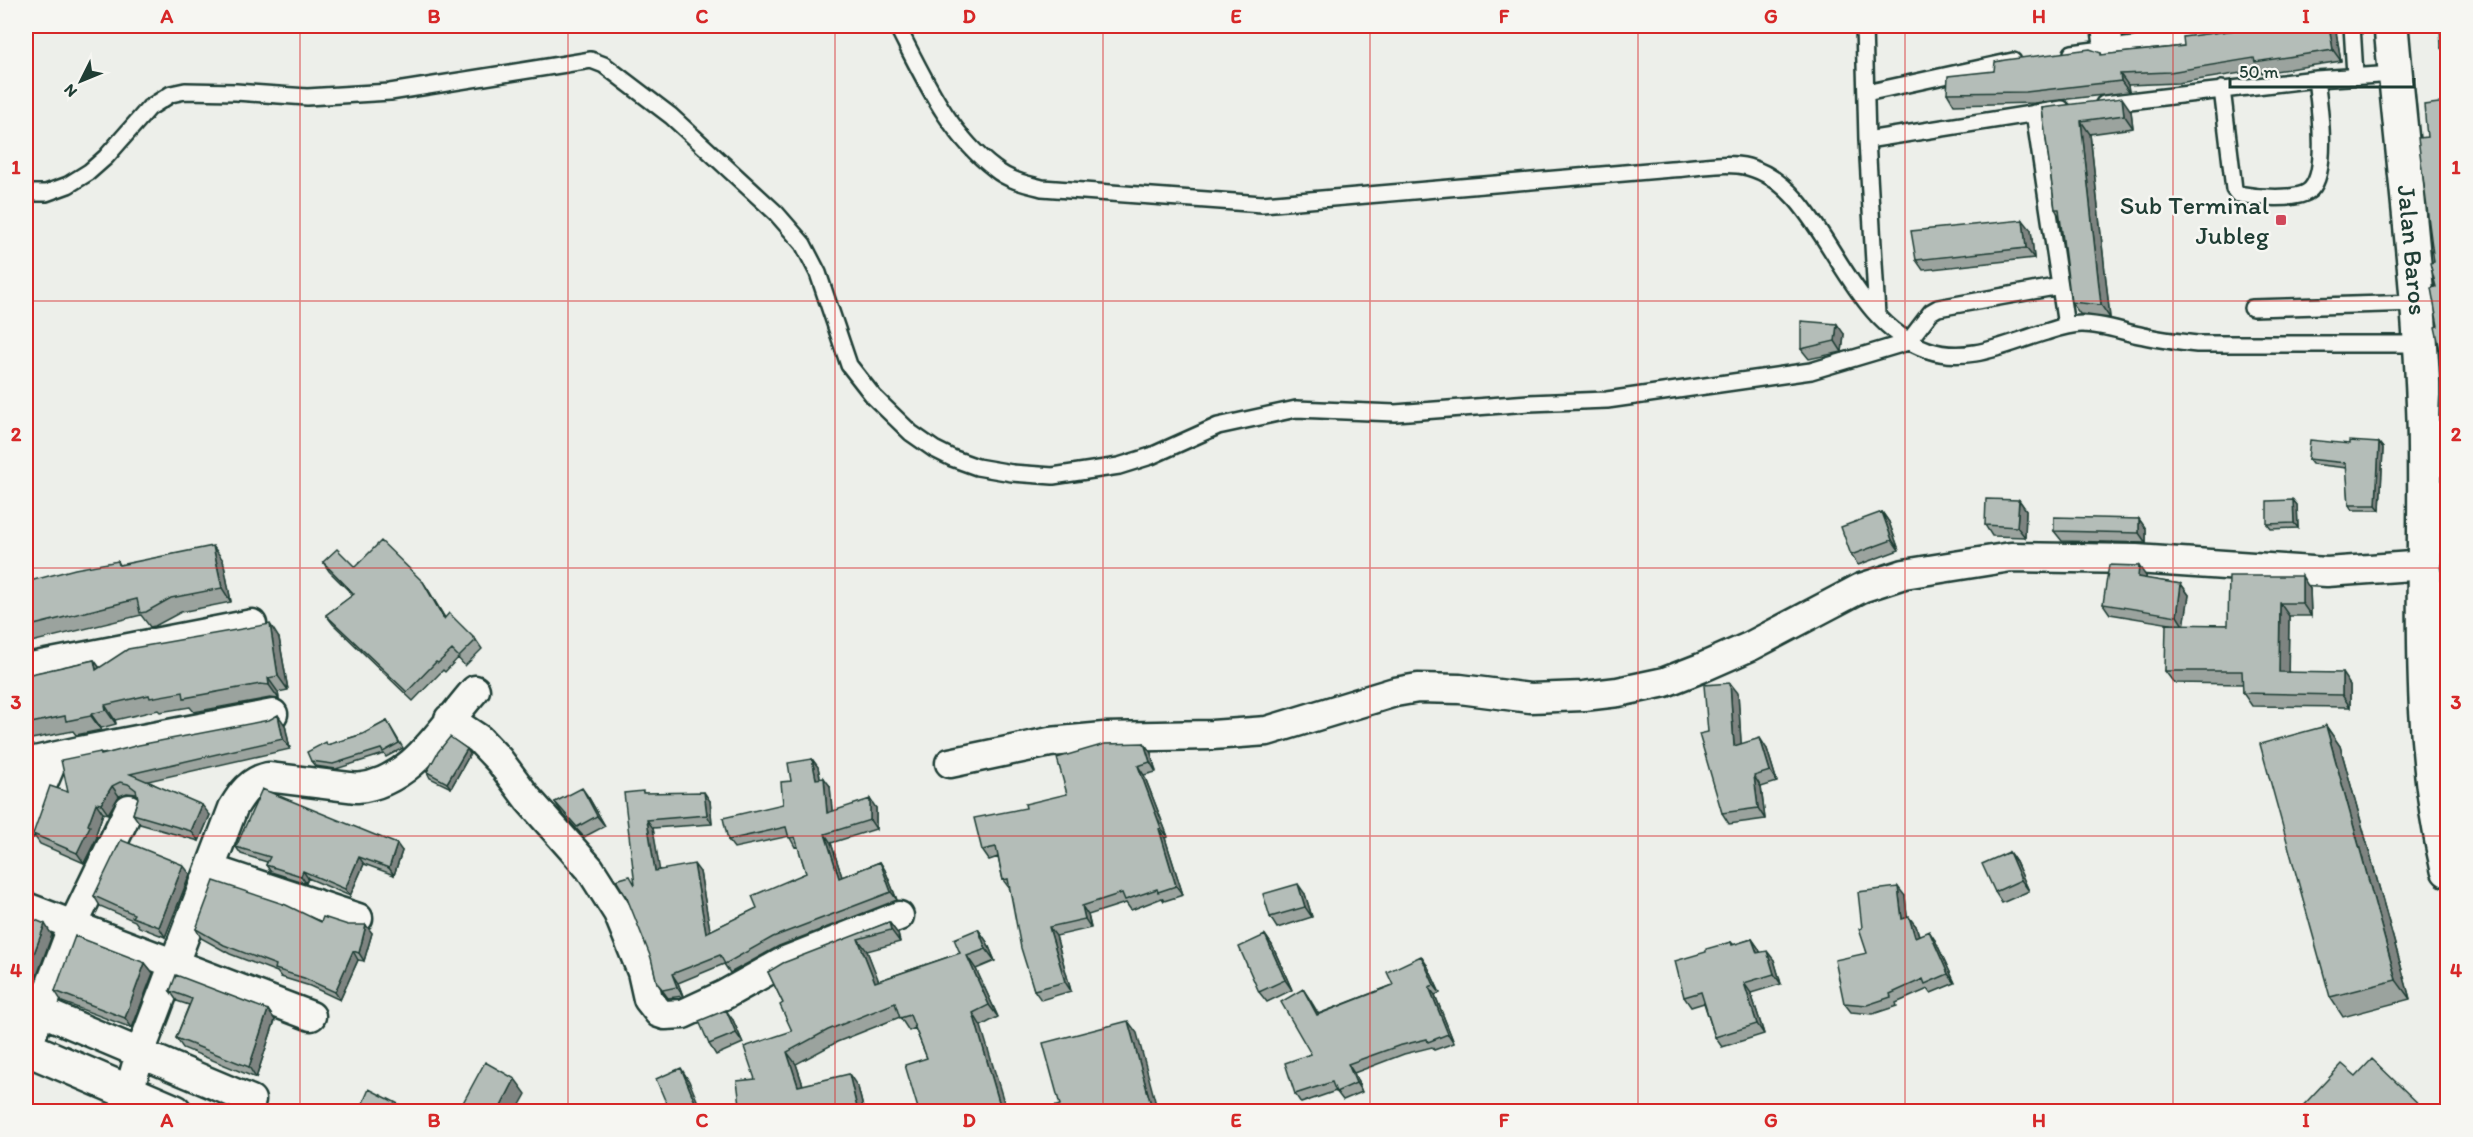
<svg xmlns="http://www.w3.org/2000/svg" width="2473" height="1137" font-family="Itim,sans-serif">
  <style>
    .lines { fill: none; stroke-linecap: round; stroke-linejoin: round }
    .lane-casing { stroke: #1f3d34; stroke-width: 20 }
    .street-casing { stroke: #1f3d34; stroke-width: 33 }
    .primary-casing { stroke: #1f3d34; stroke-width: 38 }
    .lane { stroke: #f6f6f2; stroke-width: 15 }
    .street { stroke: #f6f6f2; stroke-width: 28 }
    .primary { stroke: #f6f6f2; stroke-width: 33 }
    .wall { fill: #9ba39e; stroke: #1f3d34; stroke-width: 1.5 }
    .shaded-wall { fill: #7e8481; stroke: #1f3d34; stroke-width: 1.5 }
    .building { fill: #b4bdb8; stroke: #1f3d34; stroke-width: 1.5 }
    .grid { fill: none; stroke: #d62828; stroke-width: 1.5; stroke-opacity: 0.55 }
    .poi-dot { fill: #d1495b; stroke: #f6f6f2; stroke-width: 2 }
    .labels { text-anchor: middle; stroke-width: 5; stroke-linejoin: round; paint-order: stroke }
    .poi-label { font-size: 26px; fill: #1f3d34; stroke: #f6f6f2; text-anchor: end }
    .street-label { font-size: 26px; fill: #1f3d34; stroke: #f6f6f2 }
    .neatline { fill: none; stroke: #d62828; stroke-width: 2 }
    .grid-label { font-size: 20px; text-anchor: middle; font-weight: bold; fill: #d62828 }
  </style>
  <rect width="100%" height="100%" fill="#edefea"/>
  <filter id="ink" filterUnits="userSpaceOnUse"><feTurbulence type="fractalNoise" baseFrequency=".0167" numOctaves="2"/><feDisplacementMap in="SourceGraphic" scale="12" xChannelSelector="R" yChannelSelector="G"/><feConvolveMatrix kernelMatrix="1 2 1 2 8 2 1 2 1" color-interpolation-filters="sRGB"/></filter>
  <g filter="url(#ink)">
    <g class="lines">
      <g class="lane-casing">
        <path id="lane" d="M897 26C923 76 948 134 995 169 1008 180 1026 184 1042 188L1262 204 1671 169C1695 168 1725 161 1748 167 1826 188 1841 320 1928 350 1968 364 2008 343 2046 332 2058 328 2069 324 2082 324 2103 324 2123 332 2144 336 2161 340 2179 342 2197 344H2420
          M1864 26 1867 140 1877 315
          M2352 26 2355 75
          M2072 53 2203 36
          M2222 89 2234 189 2238 194C2254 197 2299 202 2311 189 2329 170 2319 103 2316 79
          M1866 93 2013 61
          M2104 104 2316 79 2395 74
          M2034 113 2066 326
          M1867 140 2062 109
          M26 193H46L68 185 89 172 106 157 149 108 171 94 185 91 236 92 307 97 390 92 591 60 604 65 671 116 776 213 803 244 818 273 849 365 874 397 911 433 934 449 952 458 977 467 1012 473 1053 476 1119 466 1151 456 1218 426 1296 409 1395 413 1529 403 1607 400 1811 371 1908 342 1931 312 1938 308 2060 286
          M2252 308 2417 303"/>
      </g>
      <g class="street-casing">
        <path id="street" d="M2106 26 2109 48
          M26 668 252 624
          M449 719 479 739 499 760 528 799 590 869 618 913 642 972 648 999 659 1013 665 1015 683 1014 724 995 785 961 899 916
          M26 763 80 751 273 714
          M950 763 1050 742 1104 737 1212 735 1267 731 1395 692 1418 688 1460 689 1530 698 1584 696 1618 692 1665 682 1701 668 1751 646 1861 588 1904 574 2011 557 2136 559 2327 572 2426 565
          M26 824 54 757
          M210 869 358 918
          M26 907 311 1016
          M26 1005 251 1100
          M27 1048 73 925 129 809
          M129 1092 140 1053 233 808C242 793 250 781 268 777L357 788C412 783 442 727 475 690"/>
      </g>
      <g class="primary-casing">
        <g id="primary">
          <path id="s1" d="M2391 26C2402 156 2420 287 2424 419 2428 570 2413 721 2448 870"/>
          <path d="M26 1048 175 1112"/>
        </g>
      </g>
      <use href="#lane" class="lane"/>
      <use href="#street" class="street"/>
      <use href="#primary" class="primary"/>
    </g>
    <path class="wall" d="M2185 26H2214L2188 29Z
      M2335 26 2341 61 2262 73 2260 70 2178 83 2128 85 2129 92 2034 103 1954 105 1947 93 1994 71 2101 53 2102 55 2184 46Z
      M2448 26V57L2441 48Z
      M2446 102 2448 104V430H2446L2439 420 2441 354 2438 326 2427 137Z
      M2042 108 2131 111 2133 128 2090 134 2110 318 2080 314 2071 302 2060 217 2055 209Z
      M2031 230 2034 258 1923 270 1916 260Z
      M1844 334 1842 352 1809 359 1801 349Z
      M2379 443 2383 448 2380 510H2352L2349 505 2347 468 2312 464 2308 459 2349 444Z
      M2019 500 2026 510 2025 537 1992 536 1985 525Z
      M2293 500 2297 505 2298 528 2271 529 2267 524Z
      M1882 512 1889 522 1899 550 1858 565 1851 555Z
      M2139 519 2146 529V543L2062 541 2054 531Z
      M223 560 231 602 181 612 155 626 150 627 141 615 31 642V645L26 646 27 651 26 652V582L118 561 120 565Z
      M323 562 355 567 423 582 445 618 476 640 482 649 465 666 458 658 445 672 443 670 413 701 333 624 326 615 353 595 329 571Z
      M2146 576V579L2181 584 2189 595 2184 625H2228L2310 589 2311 616H2289L2288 672 2350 685V707L2252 706 2243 693V684L2174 683 2165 671 2171 624 2110 614 2103 604Z
      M279 638 288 690 278 692 279 699 270 698 194 712 190 707 160 712 158 710 115 720 116 724 101 728V730L76 735 73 731 26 740V670L28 675 94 660 100 668Z
      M1738 693 1741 744 1767 749 1777 782 1761 787 1765 819 1729 824 1722 813 1708 732Z
      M387 721 403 748 386 757 384 754 336 769 315 766 311 761 328 745 363 734Z
      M285 725 290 749 148 781 210 815 199 841 140 824 133 814 138 798 136 794 127 793 119 796 108 814 103 813 96 834 97 837 84 863 40 844 33 834 100 752 102 754Z
      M2326 726 2340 746 2410 999 2343 1017 2330 997Z
      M1144 743 1151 753 1156 772 1144 775 1168 837 1165 838 1183 895 1164 901 1162 898 1131 910 1126 903 1088 915 1091 928 1056 936 1071 991 1041 1000 1034 990 1010 889 1003 880 998 857 989 860 982 850 1026 808 1067 794Z
      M470 754 451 788 430 778 427 772Z
      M812 759 818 767 820 778 830 786 832 812 876 808V829L831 843 842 877 880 862 885 870 897 900 779 946 730 973 724 964 678 983 683 996 668 998 657 983 635 883 644 793 710 801 712 824 653 828 659 870 700 872 710 931 757 908 806 873 798 846 795 847 789 836 734 848 728 840 783 804 791 781Z
      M589 798 605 826 584 837 562 813 555 802Z
      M236 847 402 851 394 875 364 864 350 896 308 878 306 883 271 872 266 865 267 862 241 854Z
      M2009 852 2016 862 2029 891 2002 903 1995 892Z
      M190 874 165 937 139 927 135 921 100 906 94 896Z
      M1305 894 1312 917 1277 928 1270 917Z
      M1905 896 1907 917 1916 926 1919 935 1935 940 1955 983 1931 993 1928 989 1896 1003 1897 1006 1873 1014 1851 1012 1844 1003 1867 953 1862 928Z
      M26 916 52 935 32 989 26 987Z
      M321 922 372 933 364 961 358 960 340 1000 310 986 281 977 277 972 230 954 201 938 196 929Z
      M889 922 898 934 900 942 867 951 878 981 960 953 978 929 987 942 995 961 976 969 998 1017 981 1026 927 1058 915 1028 909 1031 900 1017 837 1042 796 1064 803 1085 858 1087 864 1112H741L755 1079 792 1031 783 1003 768 972Z
      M1265 935 1272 945 1292 990 1267 1002 1259 992Z
      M1752 939 1759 949 1760 952 1774 960 1781 984 1751 993 1764 1034 1722 1047 1715 1037 1704 1003 1691 1007 1684 997 1706 952 1731 942 1734 945Z
      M145 963 153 973 132 1028 62 1002 55 991Z
      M1427 965 1440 993 1435 995 1454 1043 1434 1050 1432 1047 1404 1054 1354 1073 1362 1092 1343 1100 1336 1091 1301 1103 1295 1094 1311 1054 1303 989 1318 1014 1393 985Z
      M170 991 268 1010 275 1020 256 1078 183 1048 176 1038 189 1005 177 1001Z
      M733 1020 743 1043 716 1055 709 1044Z"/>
    <path class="shaded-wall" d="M2329 26H2335L2341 61 2333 50Z
      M2120 74 2128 85 2129 92 2121 81Z
      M2122 98 2131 111 2133 128 2124 115Z
      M2081 121 2090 134 2110 318 2101 305Z
      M2023 220 2031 230 2034 258 2026 248Z
      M1837 324 1844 334 1842 352 1835 341Z
      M2379 443 2383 448 2380 510 2376 505Z
      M2019 500 2026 510 2025 537 2017 527Z
      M2293 500 2297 505 2298 528 2294 523Z
      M1882 512 1889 522 1899 550 1892 540Z
      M2139 519 2146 529V543L2139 533Z
      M213 546 223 560 231 602 222 588Z
      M2139 566 2146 576V588L2138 577Z
      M2302 576 2310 589 2311 616 2302 603Z
      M423 582 429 591 450 627 444 619Z
      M2181 584 2189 595 2184 627 2177 616Z
      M2280 603 2289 616 2288 685 2279 672Z
      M270 624 279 638 288 690 278 676Z
      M94 660 104 674 96 670Z
      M2342 673 2350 685V707L2342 695Z
      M268 678 278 692 279 699 269 685Z
      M1730 683 1738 693 1742 757 1734 746Z
      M105 705 115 720 116 724 106 710Z
      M91 714 101 728V730L91 716Z
      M278 715 285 725 290 749 283 739Z
      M2326 726 2340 746 2410 999 2396 980Z
      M1760 738 1767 749 1777 782 1770 771Z
      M1144 743 1151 753 1156 772 1150 762Z
      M467 749 470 754 451 788 447 783Z
      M812 759 818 767 822 787 816 779Z
      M1138 766 1144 775 1168 837 1161 828Z
      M1754 776 1761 787 1765 819 1758 808Z
      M824 778 830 786 833 822 827 813Z
      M112 786 119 796 108 814 101 804Z
      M582 788 589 798 605 826 597 816Z
      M704 792 710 801 712 824 707 815Z
      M870 799 876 808V829L870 820Z
      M96 803 103 813 96 834 97 837 84 863 77 853Z
      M202 805 210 815 199 841 191 831Z
      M647 820 653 828 661 879 655 871Z
      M1159 829 1165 838 1183 895 1176 886Z
      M825 834 831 843 845 886 839 878Z
      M397 844 402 851 394 875 389 868Z
      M2009 852 2016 862 2029 891 2021 880Z
      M359 857 364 864 350 896 345 889Z
      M880 862 885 870 897 900 891 892Z
      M694 864 700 872 712 941 706 933Z
      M183 865 190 874 165 937 159 927Z
      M303 871 308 878 306 883 301 876Z
      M1298 884 1305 894 1312 917 1305 907Z
      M1898 887 1905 896 1908 928 1902 919Z
      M1082 906 1088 915 1091 928 1085 919Z
      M1909 917 1916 926 1922 946 1915 937Z
      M889 922 898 934 900 942 891 930Z
      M45 924 52 935 32 989 26 980V975Z
      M366 925 372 933 364 961 359 953Z
      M1049 927 1056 936 1071 991 1065 982Z
      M978 929 987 942 995 961 986 949Z
      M1929 931 1935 940 1955 983 1948 974Z
      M1265 935 1272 945 1292 990 1285 980Z
      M858 939 867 951 884 994 875 982Z
      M1752 939 1759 949 1764 963 1757 953Z
      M353 951 358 960 340 1000 335 992Z
      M1767 951 1774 960 1781 984 1774 974Z
      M967 956 976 969 998 1017 989 1005Z
      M1421 956 1427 965 1440 993 1434 985Z
      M145 963 153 973 132 1028 125 1018Z
      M672 974 678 983 683 996 677 987Z
      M1744 983 1751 993 1764 1034 1757 1024Z
      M1429 987 1435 995 1454 1043 1448 1034Z
      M1303 989 1309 998 1324 1023 1317 1015Z
      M268 1010 275 1020 256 1078 249 1067Z
      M726 1010 733 1020 743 1043 736 1033Z
      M973 1013 981 1026 1007 1112H1002Z
      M1128 1021 1137 1033 1158 1112H1153Z
      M787 1052 796 1064 807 1098 798 1086Z
      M1348 1064 1354 1073 1362 1092 1356 1083Z
      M681 1068 689 1081 702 1112H699Z
      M849 1074 858 1087 864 1112H858Z
      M515 1079 526 1094 516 1112H498Z"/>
    <path class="building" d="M2266 26H2329L2333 50 2255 62 2254 58 2170 72 2120 74 2121 81 2026 92 1947 93 1948 76 1994 71 1995 62 2005 60 2090 49 2101 53V55L2184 46 2183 37Z
      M2440 26H2448V47L2441 48Z
      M2122 98 2124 115 2081 121 2101 305 2071 302 2059 209H2055L2042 108Z
      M2446 102 2448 114V420H2439L2441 354 2435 327 2438 326 2431 288 2436 287 2430 263 2434 262 2418 138 2427 137 2424 105Z
      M2023 220 2026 248 1916 260 1911 231Z
      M1801 321 1837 324 1835 341 1801 349Z
      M2310 440 2349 444V441L2379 443 2376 505H2349L2346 463 2308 459Z
      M2448 484V543L2446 529Z
      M1986 499 2019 500 2017 527 1985 525Z
      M2293 500 2294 523 2267 524V501Z
      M1882 512 1892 540 1851 555 1841 527Z
      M2054 517 2139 519V533L2054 531Z
      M381 541 423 582 444 619 449 613 476 640 459 657 452 650 438 663 436 662 407 692 326 615 354 594 323 562 337 549 355 567Z
      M213 546 222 588 171 598 146 612 140 613 137 599 26 627V582L75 569 118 561 119 565Z
      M2109 565 2139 566 2138 577 2181 584 2177 616 2103 604Z
      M2229 576H2302V603H2280L2279 672 2342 673V695L2243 693 2242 671H2165L2166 624 2228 625Z
      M270 624 278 676 268 678 269 685 260 684 184 698 183 692 150 698 149 695 105 705 106 710 91 714V716L66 721 65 716 26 724V673V675L94 660 96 670 128 649Z
      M2448 636V653L2443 637Z
      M1730 683 1734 746 1760 738 1770 771 1754 776 1758 808 1722 813 1699 734 1708 732 1704 685Z
      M278 715 283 739 130 774 202 805 191 831 133 814 138 798 136 790 128 784 120 782 112 786 101 804 96 803 88 825 90 826 77 853 33 834 50 786 68 792 61 760 100 752 101 755 139 745 269 720Z
      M387 721 399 743 383 752 381 749 333 764 311 761 307 752 326 742 327 745 363 734Z
      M2326 726 2396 980 2330 997 2260 744Z
      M450 737 467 749 447 783 427 772 438 752Z
      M1144 743 1150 762 1138 766 1161 828 1159 829 1176 886 1158 892 1157 889 1125 900 1122 893 1082 906 1085 919 1049 927 1065 982 1034 990 1021 948 1008 879 1003 880 996 847 982 850 974 818 1026 808 1025 804 1067 794 1057 758 1105 744Z
      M812 759 816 779 824 778 827 813 870 799V820L825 834 839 878 880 862 891 892 773 937 725 964 720 955 672 974 677 987 663 990 657 983 651 958 627 898 616 880 630 876 635 885 624 793 643 791V793L704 792 707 815 647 820 655 871 694 864 706 933 757 908 752 896 806 873 795 837 789 838 786 827 728 840 723 818 783 804 781 782 791 781 788 763Z
      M582 788 597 816 577 827 555 802Z
      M262 789 397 844 389 868 359 857 345 889 303 871 301 876 266 865 270 857 236 847Z
      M121 840 183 865 159 927 132 917 134 914 94 896Z
      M2009 852 2021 880 1995 892 1982 864Z
      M214 881 286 905 321 922 323 917 348 925H366L359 953 353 951 335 992 304 978 275 969 276 965 224 945 196 929Z
      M1298 884 1305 907 1270 917 1263 894Z
      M1898 887 1902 919 1909 917 1915 937 1929 931 1948 974 1925 984 1923 979 1890 994 1891 997 1867 1005 1844 1003 1835 960 1867 953 1859 929 1862 928 1858 892Z
      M26 916 45 924 26 975Z
      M889 922 891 930 858 939 875 982 960 953 954 939 978 929 986 949 967 956 989 1005 973 1013 1002 1112H919L905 1065 927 1058 910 1015 900 1018 895 1003 828 1030 787 1052 798 1086 849 1074 858 1112H741L737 1081 755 1079 744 1047 792 1031 780 1005 783 1003 768 972 783 963Z
      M1265 935 1285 980 1259 992 1239 947Z
      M75 936 145 963 125 1018 55 991Z
      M1752 939 1757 953 1767 951 1774 974 1744 983 1757 1024 1715 1037 1701 992 1684 997 1675 961 1706 952V949L1731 942 1732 945Z
      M1421 956 1434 985 1429 987 1448 1034 1428 1042 1427 1039 1398 1046 1348 1064 1356 1083 1336 1092 1332 1082 1295 1094 1285 1063 1311 1054 1281 1002 1303 989 1317 1015 1393 985 1387 972Z
      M176 975 268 1010 249 1067 176 1038 192 999 170 991Z
      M726 1010 736 1033 709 1044 699 1021Z
      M1128 1021 1153 1112H1035L1060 1105 1043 1043Z
      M2372 1059 2427 1112H2297L2342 1064 2356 1076Z
      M485 1062 515 1079 498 1112H458Z
      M681 1068 699 1112H670L656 1079Z
      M369 1089 414 1112H359Z
      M893 1108 908 1112H870Z"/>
  </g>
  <path class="grid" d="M300 26V1112M568 26V1112M835 26V1112M1103 26V1112M1370 26V1112M1638 26V1112M1905 26V1112M2173 26V1112M26 301H2448M26 568H2448M26 836H2448"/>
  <rect class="poi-dot" x="2275" y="214" width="12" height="12" rx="3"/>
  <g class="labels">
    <g class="poi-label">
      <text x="2269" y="214">Sub Terminal<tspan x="2269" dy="30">Jubleg</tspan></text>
    </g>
    <g class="street-label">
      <text dy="9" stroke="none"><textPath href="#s1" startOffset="225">Jalan Baros</textPath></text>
    </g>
  </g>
  <rect width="2473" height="1137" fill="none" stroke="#f6f6f2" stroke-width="66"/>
  <g transform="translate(81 81) rotate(227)" stroke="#f6f6f2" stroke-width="4.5" paint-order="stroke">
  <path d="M0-4.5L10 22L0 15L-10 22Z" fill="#1f3d34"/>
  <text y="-9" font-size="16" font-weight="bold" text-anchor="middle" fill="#1f3d34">N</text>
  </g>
  <path d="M2230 78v9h184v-9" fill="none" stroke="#1f3d34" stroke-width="3"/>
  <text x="2239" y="78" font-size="18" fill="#1f3d34" stroke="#f6f6f2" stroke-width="4.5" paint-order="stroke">50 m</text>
  <rect x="33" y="33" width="2407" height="1071" class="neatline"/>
  <g class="grid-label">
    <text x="167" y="23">A</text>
    <text x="434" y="23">B</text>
    <text x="702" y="23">C</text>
    <text x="969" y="23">D</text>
    <text x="1236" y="23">E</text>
    <text x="1504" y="23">F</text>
    <text x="1771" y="23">G</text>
    <text x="2039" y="23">H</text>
    <text x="2306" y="23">I</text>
    <text x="16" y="174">1</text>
    <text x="2456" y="174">1</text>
    <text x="16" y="441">2</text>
    <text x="2456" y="441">2</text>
    <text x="16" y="709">3</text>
    <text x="2456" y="709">3</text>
    <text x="16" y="977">4</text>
    <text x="2456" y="977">4</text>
    <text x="167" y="1127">A</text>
    <text x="434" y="1127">B</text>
    <text x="702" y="1127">C</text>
    <text x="969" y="1127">D</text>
    <text x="1236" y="1127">E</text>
    <text x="1504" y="1127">F</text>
    <text x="1771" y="1127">G</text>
    <text x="2039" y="1127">H</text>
    <text x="2306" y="1127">I</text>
  </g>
</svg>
